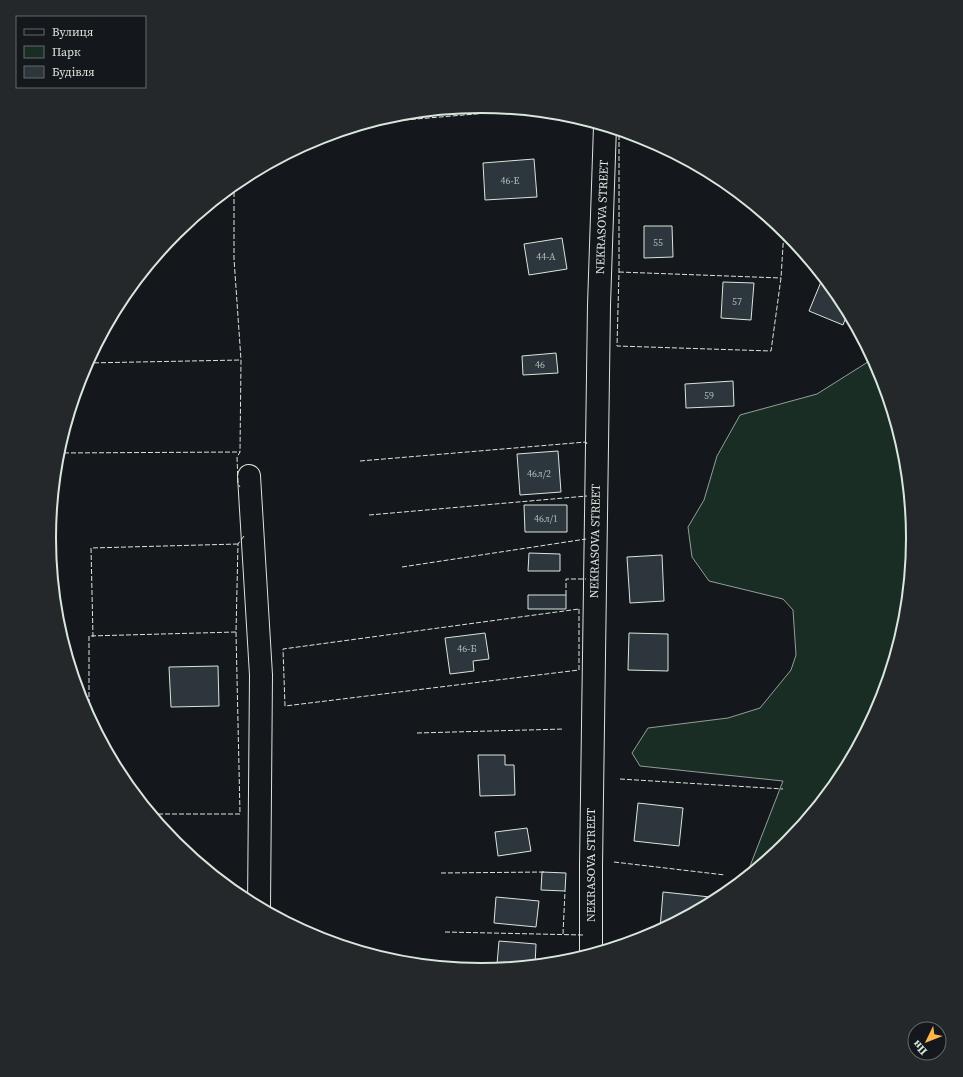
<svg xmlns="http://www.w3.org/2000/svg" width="963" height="1077" font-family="'Source Serif 4',serif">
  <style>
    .green { fill: #1a2d24; stroke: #939e99 }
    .building { fill: #2c363c; stroke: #d8e6dc }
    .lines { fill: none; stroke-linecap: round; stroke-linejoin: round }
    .minor-casing { stroke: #d8e6dc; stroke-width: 24 }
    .minor { stroke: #14181c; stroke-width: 22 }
    .fence { stroke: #d8e6dc; stroke-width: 1; stroke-dasharray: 5 2; stroke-linecap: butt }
    .labels { text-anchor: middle; stroke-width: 3; stroke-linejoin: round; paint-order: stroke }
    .number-label { font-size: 10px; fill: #adbab4 }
    .street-label { font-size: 12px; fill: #d8e6dc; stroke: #14181c }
    .rim { fill: none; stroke: #d8e6dc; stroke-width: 2 }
  </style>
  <rect width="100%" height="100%" fill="#14181c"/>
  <path class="green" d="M872 357 881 373 906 454 914 539 906 623 881 704 841 779 787 844 745 879 783 781 640 766 632 753 648 728 728 718 760 708 791 670 796 655 793 610 783 599 709 581 692 557 688 527 704 500 717 456 740 415 817 394 871 360Z"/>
  <path class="building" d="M534 159 537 197 485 200 483 163Z
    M644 226H672L673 257 644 258Z
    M562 238 567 269 529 275 524 244Z
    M823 277 841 298 848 312 843 325 809 311Z
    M723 282 754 283 751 320 721 318Z
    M556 353 558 373 523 375 522 356Z
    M733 381 734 406 686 408 685 384Z
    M558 451 561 492 520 495 517 454Z
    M524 505H567V532H525Z
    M529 553 560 554V571H528Z
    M662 555 664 601 630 603 627 557Z
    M528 595H566V609H528Z
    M485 633 489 659 473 661 474 671 450 674 445 638Z
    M629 633 668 634V671L628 670Z
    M218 666 219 706 171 707 169 667Z
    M478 755H505V765H514L515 795 480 796Z
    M638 803 683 808 679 846 634 841Z
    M527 828 531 851 498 856 495 832Z
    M542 872 566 873 565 891 541 890Z
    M663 892 710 897 709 905 663 930 660 929Z
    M496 897 539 901 536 927 494 923Z
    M499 941 536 944 535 966 497 964Z"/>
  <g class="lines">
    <g class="minor-casing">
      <path id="minor" d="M249 476 261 675 259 907
        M591 955V866L599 305 605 126"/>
    </g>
    <use href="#minor" class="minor"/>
    <path class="fence" d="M369 123 523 110
      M623 132H619V272L617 346 771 351 781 278 784 230
      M234 185V259L241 360 240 452 237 457 238 484 240 487
      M619 272 781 278
      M87 363 241 360
      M82 374H87V364
      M57 453 240 452
      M360 461 586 442 587 444
      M369 515 587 496
      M402 567 586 539
      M566 595V579H586
      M579 609V670L285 706 283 649Z
      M93 637 91 548 238 544
      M89 718V636L236 632
      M417 733 564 729
      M620 779 783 789
      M151 814H240L236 632 238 544 244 536
      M614 862 725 875
      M441 873 545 872
      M445 932 583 935
      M563 934 565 891"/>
  </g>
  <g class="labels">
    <g class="number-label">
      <text x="510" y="184">46-Е</text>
      <text x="658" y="246">55</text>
      <text x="546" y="260">44-А</text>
      <text x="737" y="305">57</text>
      <text x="540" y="368">46</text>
      <text x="709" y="399">59</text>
      <text x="539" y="477">46л/2</text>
      <text x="546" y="522">46л/1</text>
      <text x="467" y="652">46-Б</text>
    </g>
    <g class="street-label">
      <text transform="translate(602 217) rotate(-88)" y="4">NEKRASOVA STREET</text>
      <text transform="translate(595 541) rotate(-89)" y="4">NEKRASOVA STREET</text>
      <text transform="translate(591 865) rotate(-90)" y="4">NEKRASOVA STREET</text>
    </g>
  </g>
  <path d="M0 0H963V1077H0ZM56 538a425 425 0 1 1 850 0a425 425 0 1 1-850 0Z" fill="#24282b" fill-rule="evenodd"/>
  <path class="rim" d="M56 538a425 425 0 1 1 850 0a425 425 0 1 1-850 0Z"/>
  <rect x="16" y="16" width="130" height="72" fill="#14181c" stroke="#626a69"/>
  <rect x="24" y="29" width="20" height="6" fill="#14181c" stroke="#626a69"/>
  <text x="52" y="36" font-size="12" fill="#d8e6dc">Вулиця</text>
  <rect x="24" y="46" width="20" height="12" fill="#1a2d24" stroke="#626a69"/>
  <text x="52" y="56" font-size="12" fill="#d8e6dc">Парк</text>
  <rect x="24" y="66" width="20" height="12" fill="#2c363c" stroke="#626a69"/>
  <text x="52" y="76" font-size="12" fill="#d8e6dc">Будівля</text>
  <g transform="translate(927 1041) rotate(227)"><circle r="19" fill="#14181c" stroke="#626a69"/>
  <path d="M0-3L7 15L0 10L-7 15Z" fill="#ffb74d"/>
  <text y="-6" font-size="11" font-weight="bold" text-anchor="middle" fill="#d8e6dc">Пн</text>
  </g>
</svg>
